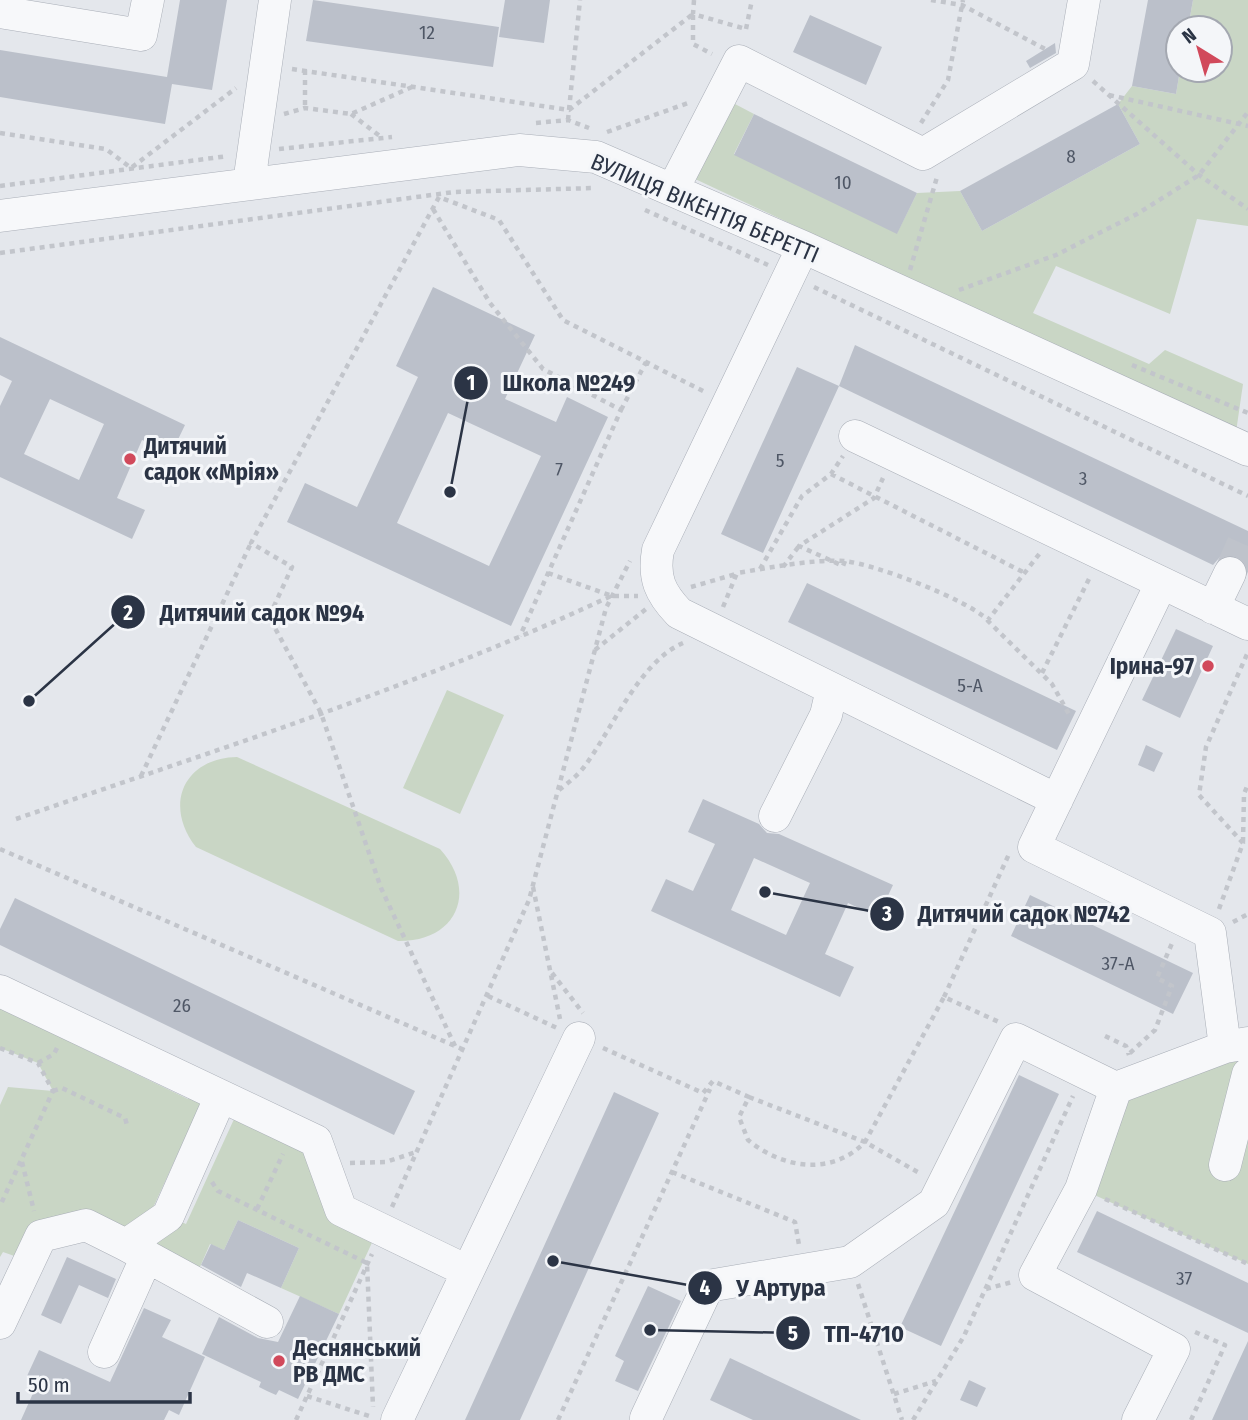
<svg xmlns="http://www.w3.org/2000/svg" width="1248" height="1420" font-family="'Fira Sans Condensed',sans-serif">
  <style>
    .green { fill: #c9d6c5 }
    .building { fill: #bbc0ca; fill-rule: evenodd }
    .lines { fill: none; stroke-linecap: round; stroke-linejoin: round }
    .minor-tunnel { stroke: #bfc3cb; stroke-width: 32; stroke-dasharray: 32 16; stroke-linecap: butt }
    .minor-casing { stroke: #a9aeb7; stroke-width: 33 }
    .path { stroke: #c2c5cb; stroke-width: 4.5; stroke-dasharray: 5 5; stroke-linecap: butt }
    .minor { stroke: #f7f8fa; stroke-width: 32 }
    .poi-dot { fill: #d1495b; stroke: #f4f6f9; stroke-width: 2.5 }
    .labels { text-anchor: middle; stroke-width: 6; stroke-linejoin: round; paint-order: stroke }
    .number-label { font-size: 19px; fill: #4f5766 }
    .street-label { font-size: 23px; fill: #2b3445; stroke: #f4f6f9 }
    .poi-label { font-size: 23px; font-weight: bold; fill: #2b3445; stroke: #f4f6f9; text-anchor: start }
    .leader { fill: none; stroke: #2b3445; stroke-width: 2.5 }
    .callout-dot { fill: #2b3445; stroke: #f4f6f9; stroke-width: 2.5 }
    .mark-label { font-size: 21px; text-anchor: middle; font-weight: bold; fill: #fff }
    .callout-label { font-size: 24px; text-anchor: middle; font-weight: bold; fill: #2b3445; stroke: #f4f6f9; stroke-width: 6; stroke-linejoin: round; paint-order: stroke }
  </style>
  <rect width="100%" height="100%" fill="#e4e7ec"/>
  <path class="green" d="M1193 0H1248V226L1197 219 1170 314 1056 266 1033 313 1149 364 1165 350 1243 384 1236 432 693 178 735 104 754 114 734 154 897 233 917 193 960 191 982 231 1140 144 1118 104 1132 86 1176 94 1180 70H1220V28H1188Z
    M447 690 504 715 460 814 403 788Z
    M237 757 440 849C479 892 456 942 398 941L196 847C163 805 184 758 237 757Z
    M0 997 84 1034 78 1046 188 1099 195 1086 201 1103 152 1210 125 1235 86 1215 23 1259 3 1252 0 1257V1105L8 1087 53 1091 38 1063 0 1048Z
    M1248 1054V1264L1081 1189 1116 1088Z
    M235 1117 291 1135 376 1234 339 1314 281 1288 299 1248 238 1220 224 1250 210 1244 196 1276 143 1244 172 1218 186 1224Z"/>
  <path class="building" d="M180 0H227L212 90 172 84 165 124 0 97V50L167 77Z
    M313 0 499 27 493 67 306 41Z
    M505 0H550L544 43 499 37Z
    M1148 0H1193L1188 28H1178L1180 70 1176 94 1132 86Z
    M810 15 882 47 866 85 793 52Z
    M1055 43 1056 53 1030 68 1026 61Z
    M1118 104 1140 144 982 231 960 191Z
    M754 114 917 193 897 234 734 155Z
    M433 287 535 335 505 399 556 422 567 397 608 417 511 626 287 522 305 483 357 507 418 377 396 366ZM448 413 541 456 489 566 397 523Z
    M0 337 185 425 171 454 142 440 117 498 145 510 132 539 0 477V406L12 381 0 375ZM50 399 104 424 79 480 24 454Z
    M855 345 1248 531V570L1239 557 1229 555 1220 557 1213 565 839 386Z
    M797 367 839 386 763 553 721 534Z
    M807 583 1076 711 1057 750 788 622Z
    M1176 629 1213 646 1180 718 1142 700Z
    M1146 745 1163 753 1154 772 1138 765Z
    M703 799 759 824 767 833 779 834 893 885 878 917 848 903 825 954 854 967 840 997 651 911 666 879 693 891 715 844 688 832ZM754 858 810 883 786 935 731 910Z
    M1030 895 1193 973 1173 1014 1011 936Z
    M15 898 415 1091 394 1135 0 945V929Z
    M1019 1075 1059 1094 941 1346 900 1327Z
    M614 1092 659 1113 520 1420H465Z
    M1097 1211 1248 1283V1333L1077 1252Z
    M238 1220 299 1248 281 1288 247 1273 241 1287 201 1265 211 1244 224 1250Z
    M67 1257 116 1279 108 1298 79 1285 61 1324 41 1315Z
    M648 1286 681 1301 638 1391 615 1381 624 1361 615 1356Z
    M300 1296 339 1314 298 1399 279 1390 276 1395 267 1391 259 1387 261 1382 202 1354 219 1317 258 1338 278 1342Z
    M144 1308 171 1320 162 1337 205 1357 179 1415 169 1410 164 1420H21L39 1380 27 1376 39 1350 110 1382Z
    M1248 1341V1420H1212L1231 1378Z
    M730 1358 861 1420H753L710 1400Z
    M969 1380 986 1388 977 1407 960 1400Z"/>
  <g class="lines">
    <path class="minor-tunnel" d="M1230 573 1248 532"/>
    <g class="minor-casing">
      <path id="minor" d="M0 12 141 35 148 0
        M249 183 275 0
        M673 189 739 61 923 154 1073 64 1084 0
        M0 216 519 150 596 157 803 247 1248 450
        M803 247 658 550C653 578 660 593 679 613L1057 800
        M855 436 1248 624
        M1161 584 1034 847 1210 933 1225 1047
        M1213 608 1230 573
        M775 816 826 715 832 689
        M0 991 316 1141 341 1210 467 1271
        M1116 1088 1081 1189 1035 1275 1174 1349 1138 1420
        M1225 1165 1248 1074
        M126 1245 267 1322
        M0 1323 41 1236 86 1225 126 1245 168 1216 221 1096
        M104 1352 147 1256
        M646 1418 708 1286 850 1262 934 1203 1016 1039 1116 1088 1225 1047 1248 1043
        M397 1420 579 1038"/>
    </g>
    <path class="path" d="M694 0 693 14 746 29
      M931 0 962 5 1045 49
      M693 15V44L712 54
      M746 29 752 0
      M292 69 569 110 693 14
      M305 70V108
      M1093 81 1199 175 1248 209
      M1109 95 1248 126
      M284 114 305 108 351 114 412 87
      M351 114 381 137
      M568 120 580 0
      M536 123 568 120 589 128
      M921 123 948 80 963 0
      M607 132 688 103
      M0 133 106 149 131 168 236 88
      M279 149 392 137
      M0 186 228 156
      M433 209 490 303 543 369 621 410 520 636
      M645 210 768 265
      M0 253 454 192 595 188
      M910 270 937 177
      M814 287 1248 496
      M959 290 1056 255 1137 214 1199 175 1248 112
      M1132 365 1248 413
      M621 410 646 362
      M831 474 1025 573
      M845 561 843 566 799 546 874 498 883 478
      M783 567 799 546
      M760 569 802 496 831 474 843 456
      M548 573 612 596H638
      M691 587 736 574
      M723 607 737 573C769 568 812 559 844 561 875 564 966 599 988 620L1040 553
      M987 620 1052 684 1070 716
      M595 650 646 609
      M1042 673 1090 577
      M141 776 251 543
      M559 790C568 783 577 776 584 767 612 730 639 662 683 643
      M16 819C216 750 419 686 611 596
      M1243 842 1244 794 1248 784
      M0 849 462 1049
      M533 887 560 1019
      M1219 909 1243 843 1199 795 1206 747 1248 652
      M1233 922 1248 914
      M552 973 583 1013
      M488 996 557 1028
      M944 997 1009 854
      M1105 1036 1126 1046 1129 1055
      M455 1046 381 888 321 713 269 617 292 567 251 543 439 197 499 220 563 320 707 393
      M0 1048 38 1063 53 1091 0 1206
      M603 1048 703 1093 713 1081 749 1097 739 1117 748 1140C783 1169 832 1176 865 1142L944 997 999 1022
      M1130 1053 1155 1030 1172 986 1157 978 1173 941
      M38 1063 54 1054 58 1046
      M53 1091 62 1088 125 1118 127 1125
      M749 1097 865 1142 921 1174
      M22 1162 34 1211
      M350 1163 386 1162 416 1152
      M672 1172 795 1222 799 1245
      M212 1182 218 1191 367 1263 373 1407
      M1105 1199 1248 1264
      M392 1207 529 900 606 608 630 561
      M257 1209 283 1154
      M858 1284 902 1420
      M986 1289 1012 1282
      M894 1394 936 1381
      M307 1396 372 1417
      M296 1420 372 1254
      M558 1420 710 1089
      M913 1420 964 1336 1073 1096
      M1191 1420 1225 1345 1195 1332"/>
    <use href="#minor" class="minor"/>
  </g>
  <g class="poi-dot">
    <circle cx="130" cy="459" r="7"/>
    <circle cx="1208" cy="666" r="7"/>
    <circle cx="279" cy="1361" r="7"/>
  </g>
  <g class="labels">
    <g class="number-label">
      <text x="427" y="39">12</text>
      <text x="1071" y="163">8</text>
      <text x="843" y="189">10</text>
      <text x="780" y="467">5</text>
      <text x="559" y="476">7</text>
      <text x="1083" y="485">3</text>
      <text x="970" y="692">5-А</text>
      <text x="1118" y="970">37-А</text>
      <text x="182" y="1012">26</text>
      <text x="1184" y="1285">37</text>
    </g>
    <g class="street-label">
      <text transform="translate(705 208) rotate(23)" y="8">ВУЛИЦЯ ВІКЕНТІЯ БЕРЕТТІ</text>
    </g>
    <g class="poi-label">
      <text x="144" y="454">Дитячий<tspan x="144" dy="26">садок «Мрія»</tspan></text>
      <text x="1194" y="674" text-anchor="end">Ірина-97</text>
      <text x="293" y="1356">Деснянський<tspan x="293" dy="26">РВ ДМС</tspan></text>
    </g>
  </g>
  <path class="leader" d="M450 492L471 383M29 701L128 612M765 892L887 914M553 1261L705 1288M650 1330L793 1333"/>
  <g class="callout-dot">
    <circle cx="450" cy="492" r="7"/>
    <circle cx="29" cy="701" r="7"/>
    <circle cx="765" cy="892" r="7"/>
    <circle cx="553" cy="1261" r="7"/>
    <circle cx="650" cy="1330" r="7"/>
    <circle cx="471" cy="383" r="18"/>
    <circle cx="128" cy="612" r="18"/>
    <circle cx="887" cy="914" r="18"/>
    <circle cx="705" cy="1288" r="18"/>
    <circle cx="793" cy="1333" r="18"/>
  </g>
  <g class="mark-label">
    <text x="471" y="390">1</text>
    <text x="128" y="620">2</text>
    <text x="887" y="921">3</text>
    <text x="705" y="1295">4</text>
    <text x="793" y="1341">5</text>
  </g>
  <g class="callout-label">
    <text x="569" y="391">Школа №249</text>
    <text x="262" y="621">Дитячий садок №94</text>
    <text x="1024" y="922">Дитячий садок №742</text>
    <text x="781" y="1296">У Артура</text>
    <text x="864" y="1342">ТП-4710</text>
  </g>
  <g transform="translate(1199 49) rotate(323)"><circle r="33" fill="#f4f6f9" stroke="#a4a8b1" stroke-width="2"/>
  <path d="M0-5L12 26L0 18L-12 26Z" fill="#d1495b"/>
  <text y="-10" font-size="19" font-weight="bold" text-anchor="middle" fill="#2b3445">N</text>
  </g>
  <path d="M18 1392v10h172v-10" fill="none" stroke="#2b3445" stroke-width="3.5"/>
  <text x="28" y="1392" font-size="21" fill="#2b3445" stroke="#f4f6f9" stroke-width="5" paint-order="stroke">50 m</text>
</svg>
